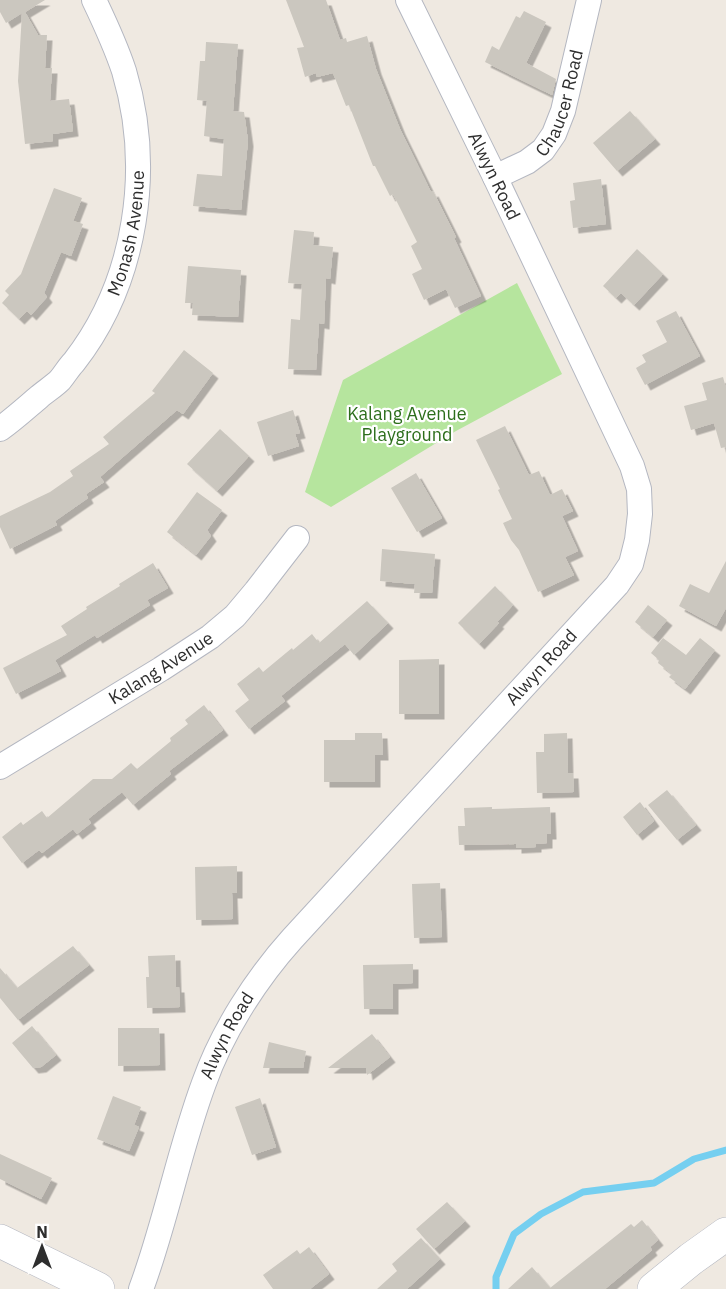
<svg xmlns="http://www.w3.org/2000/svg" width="726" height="1289" font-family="'IBM Plex Sans',sans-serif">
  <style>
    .green { fill: #b6e59e }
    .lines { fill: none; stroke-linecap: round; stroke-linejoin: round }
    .stream { stroke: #75cff0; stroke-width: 7 }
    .building { fill: #cbc7bf; filter: url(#shadow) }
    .street-casing { stroke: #b4b7c1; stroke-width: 26 }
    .secondary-casing { stroke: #b4b7c1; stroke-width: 34 }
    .street { stroke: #fff; stroke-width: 24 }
    .secondary { stroke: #fff; stroke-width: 33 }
    .labels { text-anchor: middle; stroke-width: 4.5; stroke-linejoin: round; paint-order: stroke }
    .street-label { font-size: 18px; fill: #2e2e2e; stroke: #fff }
    .park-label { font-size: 18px; fill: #2c6e1b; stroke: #fff }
  </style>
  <defs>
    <filter id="shadow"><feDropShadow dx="5.5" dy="5.5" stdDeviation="0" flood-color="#0004"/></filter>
  </defs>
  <rect width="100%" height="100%" fill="#efe9e1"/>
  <path class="green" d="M517 283 562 374 456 431 331 507 305 492 343 380Z"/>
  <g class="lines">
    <path class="stream" d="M496 1289V1277L514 1234 541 1214 583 1192 654 1183 694 1159 726 1150"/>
  </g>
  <path class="building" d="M0 0H45L25 12 38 35H47L45 68H52L50 101 69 99 73 131 53 134V141L25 144 18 81 22 13 6 23 0 12Z
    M286 0H326L340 40 346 38 347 42 367 36 376 69 400 129 431 192 433 191 456 237 454 238 481 296 455 308 446 289 424 300 412 274 422 269 411 246 417 242 393 194 390 196 375 166H373L349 105 346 106 333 73 317 77 316 73 305 77 297 48 304 47Z
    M524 11 546 22 526 63 556 79 552 95 485 62 492 46 499 50 516 16 520 18Z
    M206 42 238 44 233 111 244 112 248 141 241 210 193 206 197 174 222 176 224 139 204 136 207 101 197 100 200 61H205Z
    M630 111 655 139 617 171 593 143Z
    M601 179 606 224 573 228 570 201 575 200 573 183Z
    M54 188 82 198 73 221 83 224 71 256 61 252 44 293 47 297 31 315 27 311 19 319 2 303 9 295 5 291 21 274Z
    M294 230 314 232 313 245 333 247 330 279 326 278 324 324 319 323 316 370 288 369 291 319 300 320 302 284 288 283Z
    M637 249 663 274 634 305 621 293 616 298 603 286Z
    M188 266 241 270 238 317 192 315 193 303H185Z
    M676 311 700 356 645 385 636 368 646 362 642 355 667 342 656 321Z
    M184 350 213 373 183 414 177 410 100 477 104 482 86 494 88 498 55 521 57 525 10 549 0 527V516L50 492 73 476 70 471 109 444 103 437 155 393 152 391Z
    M723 377 726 388V447L721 448 714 423 691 430 684 406 707 400 702 383Z
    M293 410 300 433 295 434 299 446 268 456 257 422Z
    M505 426 529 475 539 471 550 495 562 489 573 511 562 516 578 551 565 557 574 575 538 592 519 550 511 540 503 523 512 519 498 490 500 489 476 440Z
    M220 429 249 456 217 491 187 464Z
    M416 473 442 518 417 532 391 488Z
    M197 492 222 510 207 530 211 536 196 555 167 532Z
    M382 549 435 554 432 593H414L415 584 380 581Z
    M726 561V608L716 626 679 606 690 584 709 593Z
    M153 563 168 588 147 600 150 605 97 638 95 635 55 660 61 671 16 694 3 668 67 635 61 626 87 609 86 607 120 586 119 584Z
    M495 586 513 605 497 622 499 623 479 644 458 623Z
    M367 601 388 623 354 655 345 644 281 696 285 701 249 729 235 711 249 700 237 684 259 667 263 672 292 648 293 650 312 634 319 643Z
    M648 605 667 620 653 637 635 622Z
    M663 638 686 655 700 638 715 650 685 689 669 677 672 674 658 663 659 660 651 653Z
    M439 659V714H399V660Z
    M204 705 223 730 169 771 171 774 133 805 122 792 88 819 91 823 77 834 73 829 42 853 39 850 22 863 2 837 21 822 23 825 42 811 47 818 93 779H112L131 763 137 769 171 741 170 738 188 724 185 720Z
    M355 733H382L383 755H375V782H324V740H355Z
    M567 733 568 773H573L574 792 537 793 536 752H544V734Z
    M667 790 696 825 677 840 648 805Z
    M640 802 654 821 637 835 623 817Z
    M492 807V809L550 807 551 834H547V843L536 844V847L516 848V844L459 845 458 826H465L464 808Z
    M237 866V893H232L233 919 196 920 195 867Z
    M440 883 442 937 414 938 412 884Z
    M73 946 89 965 18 1020 0 998V968L17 988Z
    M175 955 176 987H179L180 1007 147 1008 146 977H149L148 956Z
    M413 964V983L393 984V1009H364L363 965Z
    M32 1026 56 1055 41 1067 33 1068 12 1043Z
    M118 1028H159L160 1065 118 1066Z
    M372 1034 390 1057 367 1075 366 1068H328Z
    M269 1042 306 1051 303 1068H263Z
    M113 1096 141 1107 134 1125 139 1127 129 1151 97 1139Z
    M260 1098 276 1147 252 1155 235 1107Z
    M0 1154 52 1178 41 1199 0 1179Z
    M447 1202 465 1221 434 1249 416 1229Z
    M642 1220 658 1240 650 1247 652 1250 605 1289H508L532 1267 550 1288 631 1224 634 1227Z
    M421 1238 440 1259 407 1289H377L397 1271 392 1264Z
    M309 1247 329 1274 310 1289H273L263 1275 297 1250 300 1254Z"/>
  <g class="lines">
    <g class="street-casing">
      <g id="street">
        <path id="s1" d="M495 177 527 162 543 150 554 134 563 111 589 0"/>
        <path id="s2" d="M0 429C14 419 26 408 39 397 46 391 54 386 60 380 65 374 69 367 74 362 137 281 153 168 124 71 116 47 105 23 94 0"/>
        <path id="s3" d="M0 767 161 669 210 637 235 616 256 591 297 538"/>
        <path id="s4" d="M141 1289C166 1222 179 1150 204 1083 222 1032 256 979 292 939L617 585 631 564 637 540 640 514 639 489 632 466 495 177 408 0"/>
      </g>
    </g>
    <g class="secondary-casing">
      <path id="secondary" d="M0 1241 98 1289
        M654 1289 691 1259 726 1234"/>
    </g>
    <use href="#street" class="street"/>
    <use href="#secondary" class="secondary"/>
  </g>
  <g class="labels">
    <g class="street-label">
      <text dy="6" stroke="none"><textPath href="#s1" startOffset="106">Chaucer Road</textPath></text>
      <text transform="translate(494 176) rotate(64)" y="6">Alwyn Road</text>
      <text dy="6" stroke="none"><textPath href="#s2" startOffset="242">Monash Avenue</textPath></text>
      <text dy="6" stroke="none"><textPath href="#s3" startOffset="189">Kalang Avenue</textPath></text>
      <text dy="6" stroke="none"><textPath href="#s4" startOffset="754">Alwyn Road</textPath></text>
      <text dy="6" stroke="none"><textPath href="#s4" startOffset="268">Alwyn Road</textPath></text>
    </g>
    <g class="park-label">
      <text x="407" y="420">Kalang Avenue<tspan x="407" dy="21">Playground</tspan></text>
    </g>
  </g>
  <g transform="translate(42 1247)" stroke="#ffffff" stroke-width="4.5" paint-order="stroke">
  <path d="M0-4.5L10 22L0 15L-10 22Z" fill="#2e2e2e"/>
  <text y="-9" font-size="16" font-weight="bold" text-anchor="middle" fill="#2e2e2e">N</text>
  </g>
</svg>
